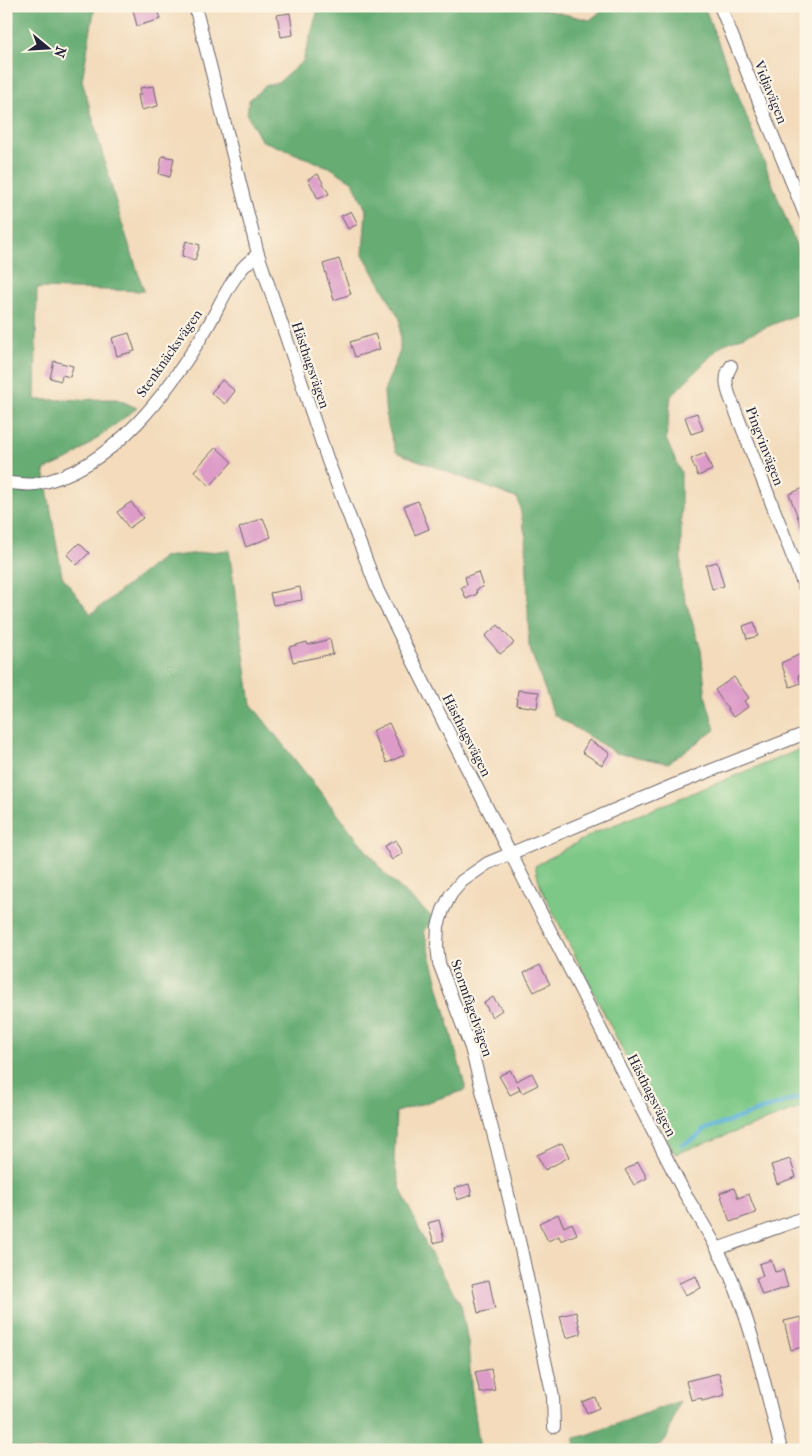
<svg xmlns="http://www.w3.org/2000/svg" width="812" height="1456" font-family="'IM FELL French Canon',serif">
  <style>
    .green { fill: #7dc886; stroke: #507560 }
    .forest { fill: #66ac73; stroke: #446757 }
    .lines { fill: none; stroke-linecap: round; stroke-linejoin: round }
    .stream { stroke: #5ab2d7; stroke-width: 4.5 }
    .building { fill: #dd9bc8 }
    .minor-casing { stroke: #6b6368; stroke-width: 14 }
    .minor { stroke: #fff; stroke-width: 12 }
    .labels { text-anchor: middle; stroke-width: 4.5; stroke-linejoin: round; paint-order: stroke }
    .street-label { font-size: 14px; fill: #22223b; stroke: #fcf5e5 }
  </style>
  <rect width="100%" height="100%" fill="#fcf5e5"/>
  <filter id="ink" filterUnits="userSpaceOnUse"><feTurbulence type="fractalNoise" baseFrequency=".02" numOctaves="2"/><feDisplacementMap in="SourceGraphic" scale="10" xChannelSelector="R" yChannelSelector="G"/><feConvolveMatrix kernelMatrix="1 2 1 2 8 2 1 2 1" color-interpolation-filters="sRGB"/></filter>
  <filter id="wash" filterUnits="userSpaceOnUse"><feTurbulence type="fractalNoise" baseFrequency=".0096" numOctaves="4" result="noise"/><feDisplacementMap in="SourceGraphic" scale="20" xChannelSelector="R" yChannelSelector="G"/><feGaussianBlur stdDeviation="1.12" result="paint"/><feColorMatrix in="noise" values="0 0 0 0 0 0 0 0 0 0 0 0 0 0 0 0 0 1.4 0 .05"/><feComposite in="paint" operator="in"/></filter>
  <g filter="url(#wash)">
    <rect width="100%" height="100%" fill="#f3dbbb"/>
    <path class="green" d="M806 747V1106L675 1154 541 888 535 866 594 833Z"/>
    <path class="forest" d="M6 6H95L82 80 120 217 144 291 37 288 35 400 117 399 137 408 71 458 44 470 62 576 91 614 163 557 229 550 251 704 384 873 434 919 424 931 466 1090 396 1112 394 1162 401 1190 428 1249 461 1305 468 1342 471 1384 480 1450H6Z
      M316 6H529L590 20 607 6H704L806 271V311L722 345 671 396 666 439 681 473V586L701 650 706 698 715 730 668 763 616 753 554 715 529 646 526 538 518 499 396 452 386 418 384 391 400 351V319L363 254 366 210 353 182 331 168 261 140 247 115 249 100 265 86 279 82 303 61 317 13Z
      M679 1401 667 1438 655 1450H577L574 1438 587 1435Z"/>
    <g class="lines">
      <path class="stream" d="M682 1145 700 1135 703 1130 806 1095"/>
    </g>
    <g id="blocks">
      <path class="building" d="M132 6H157L161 19 137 26Z
        M290 13 293 35 281 37 277 15Z
        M154 86 158 106 141 110 138 95 141 94 140 88Z
        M162 156 174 158 170 177 159 174Z
        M318 174 329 194 318 199 308 179Z
        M351 211 358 224 348 229 341 216Z
        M186 241 200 245 195 260 182 256Z
        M339 259 351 294 334 300 323 264Z
        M129 333 135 351 117 356 112 338Z
        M375 334 380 349 355 357 350 342Z
        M54 361 73 366 70 377 62 375 61 381 50 378Z
        M222 380 235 391 225 404 211 393Z
        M697 413 703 430 691 434 685 417Z
        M216 447 232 462 210 486 194 471Z
        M705 453 712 470 698 476 691 459Z
        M806 487V536H805L789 494Z
        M418 501 429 529 415 535 404 506Z
        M131 502 143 518 129 528 117 512Z
        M263 518 271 537 246 547 239 528Z
        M79 543 89 553 77 565 67 555Z
        M717 562 724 586 712 589 706 565Z
        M478 572 483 587 476 590 477 594 466 599 461 587 467 585 465 577Z
        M300 587 302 600 273 605 270 593Z
        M754 622 758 636 747 639 743 626Z
        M498 625 514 643 500 654 485 636Z
        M330 639 333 654 293 662 289 647 307 642 308 645Z
        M801 654 806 665V672L798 675 801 683 790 687 781 663Z
        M734 677 749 698 744 701 748 707 733 717 715 690Z
        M518 690 539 692 537 708 516 705Z
        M389 723 404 755 387 763 372 731Z
        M589 740 610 753 602 765 582 752Z
        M396 840 403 853 392 860 384 846Z
        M540 965 550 984 534 992 524 973Z
        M493 997 502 1010 492 1017 484 1003Z
        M510 1070 516 1081 532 1073 538 1085 522 1093 518 1085 520 1090 510 1095 499 1076Z
        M562 1143 569 1157 545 1170 537 1155Z
        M790 1159 796 1177 777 1184 771 1165Z
        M638 1162 647 1178 634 1185 625 1170Z
        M469 1184 472 1195 457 1200 454 1188Z
        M734 1188 738 1198 749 1194 756 1213 730 1222 720 1193Z
        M558 1214 564 1227 572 1223 577 1234 561 1241 559 1236 548 1241 539 1223Z
        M439 1220 444 1240 434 1243 428 1223Z
        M771 1260 775 1272 783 1270 788 1287 762 1295 756 1278 763 1276 759 1264Z
        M696 1276 701 1288 685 1295 679 1283Z
        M489 1280 495 1309 478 1313 472 1284Z
        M576 1312 581 1334 566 1338 560 1316Z
        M801 1317 804 1329H806V1346L791 1350 784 1321Z
        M491 1369 495 1390 480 1393 475 1372Z
        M719 1373 725 1395 702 1401V1398L691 1400 686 1381Z
        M595 1397 599 1408 587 1413 582 1402Z"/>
    </g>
  </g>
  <g filter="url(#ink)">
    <use href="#blocks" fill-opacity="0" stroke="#6b6368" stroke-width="1"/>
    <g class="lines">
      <g class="minor-casing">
        <path id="minor" d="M195 6 258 254 328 461 378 591 454 743 685 1194C704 1225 724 1257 737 1292 756 1343 768 1397 781 1450
          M720 6 806 217
          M731 366C724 377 726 386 730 397L806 591
          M9 483C17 483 27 486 36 484 114 469 170 390 208 326 219 307 227 286 241 270 245 264 252 259 258 254
          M717 1249 806 1217
          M554 1427 553 1397 521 1249 497 1148 471 1048 439 963 437 946 438 926 443 910 451 894 462 881 488 863 674 785 806 733"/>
      </g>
      <use href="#minor" class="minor"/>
    </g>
  </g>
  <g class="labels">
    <g class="street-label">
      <text transform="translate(771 92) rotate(68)" y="5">Vidjavägen</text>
      <text transform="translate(169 353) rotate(-55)" y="5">Stenknäcksvägen</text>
      <text transform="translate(311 365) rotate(71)" y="5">Hästhagsvägen</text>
      <text transform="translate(765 446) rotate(69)" y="5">Pingvinvägen</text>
      <text transform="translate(467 735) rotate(63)" y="5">Hästhagsvägen</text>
      <text transform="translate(472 1008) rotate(71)" y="5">Stormfågelvägen</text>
      <text transform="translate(652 1095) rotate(63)" y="5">Hästhagsvägen</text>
    </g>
  </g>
  <rect width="812" height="1456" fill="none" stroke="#fcf5e5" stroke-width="25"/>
  <g transform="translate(48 48) rotate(108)" stroke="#fcf5e5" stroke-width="4" paint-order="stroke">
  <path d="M0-4L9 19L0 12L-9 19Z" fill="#22223b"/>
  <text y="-8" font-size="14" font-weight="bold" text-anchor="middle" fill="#22223b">N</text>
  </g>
</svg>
